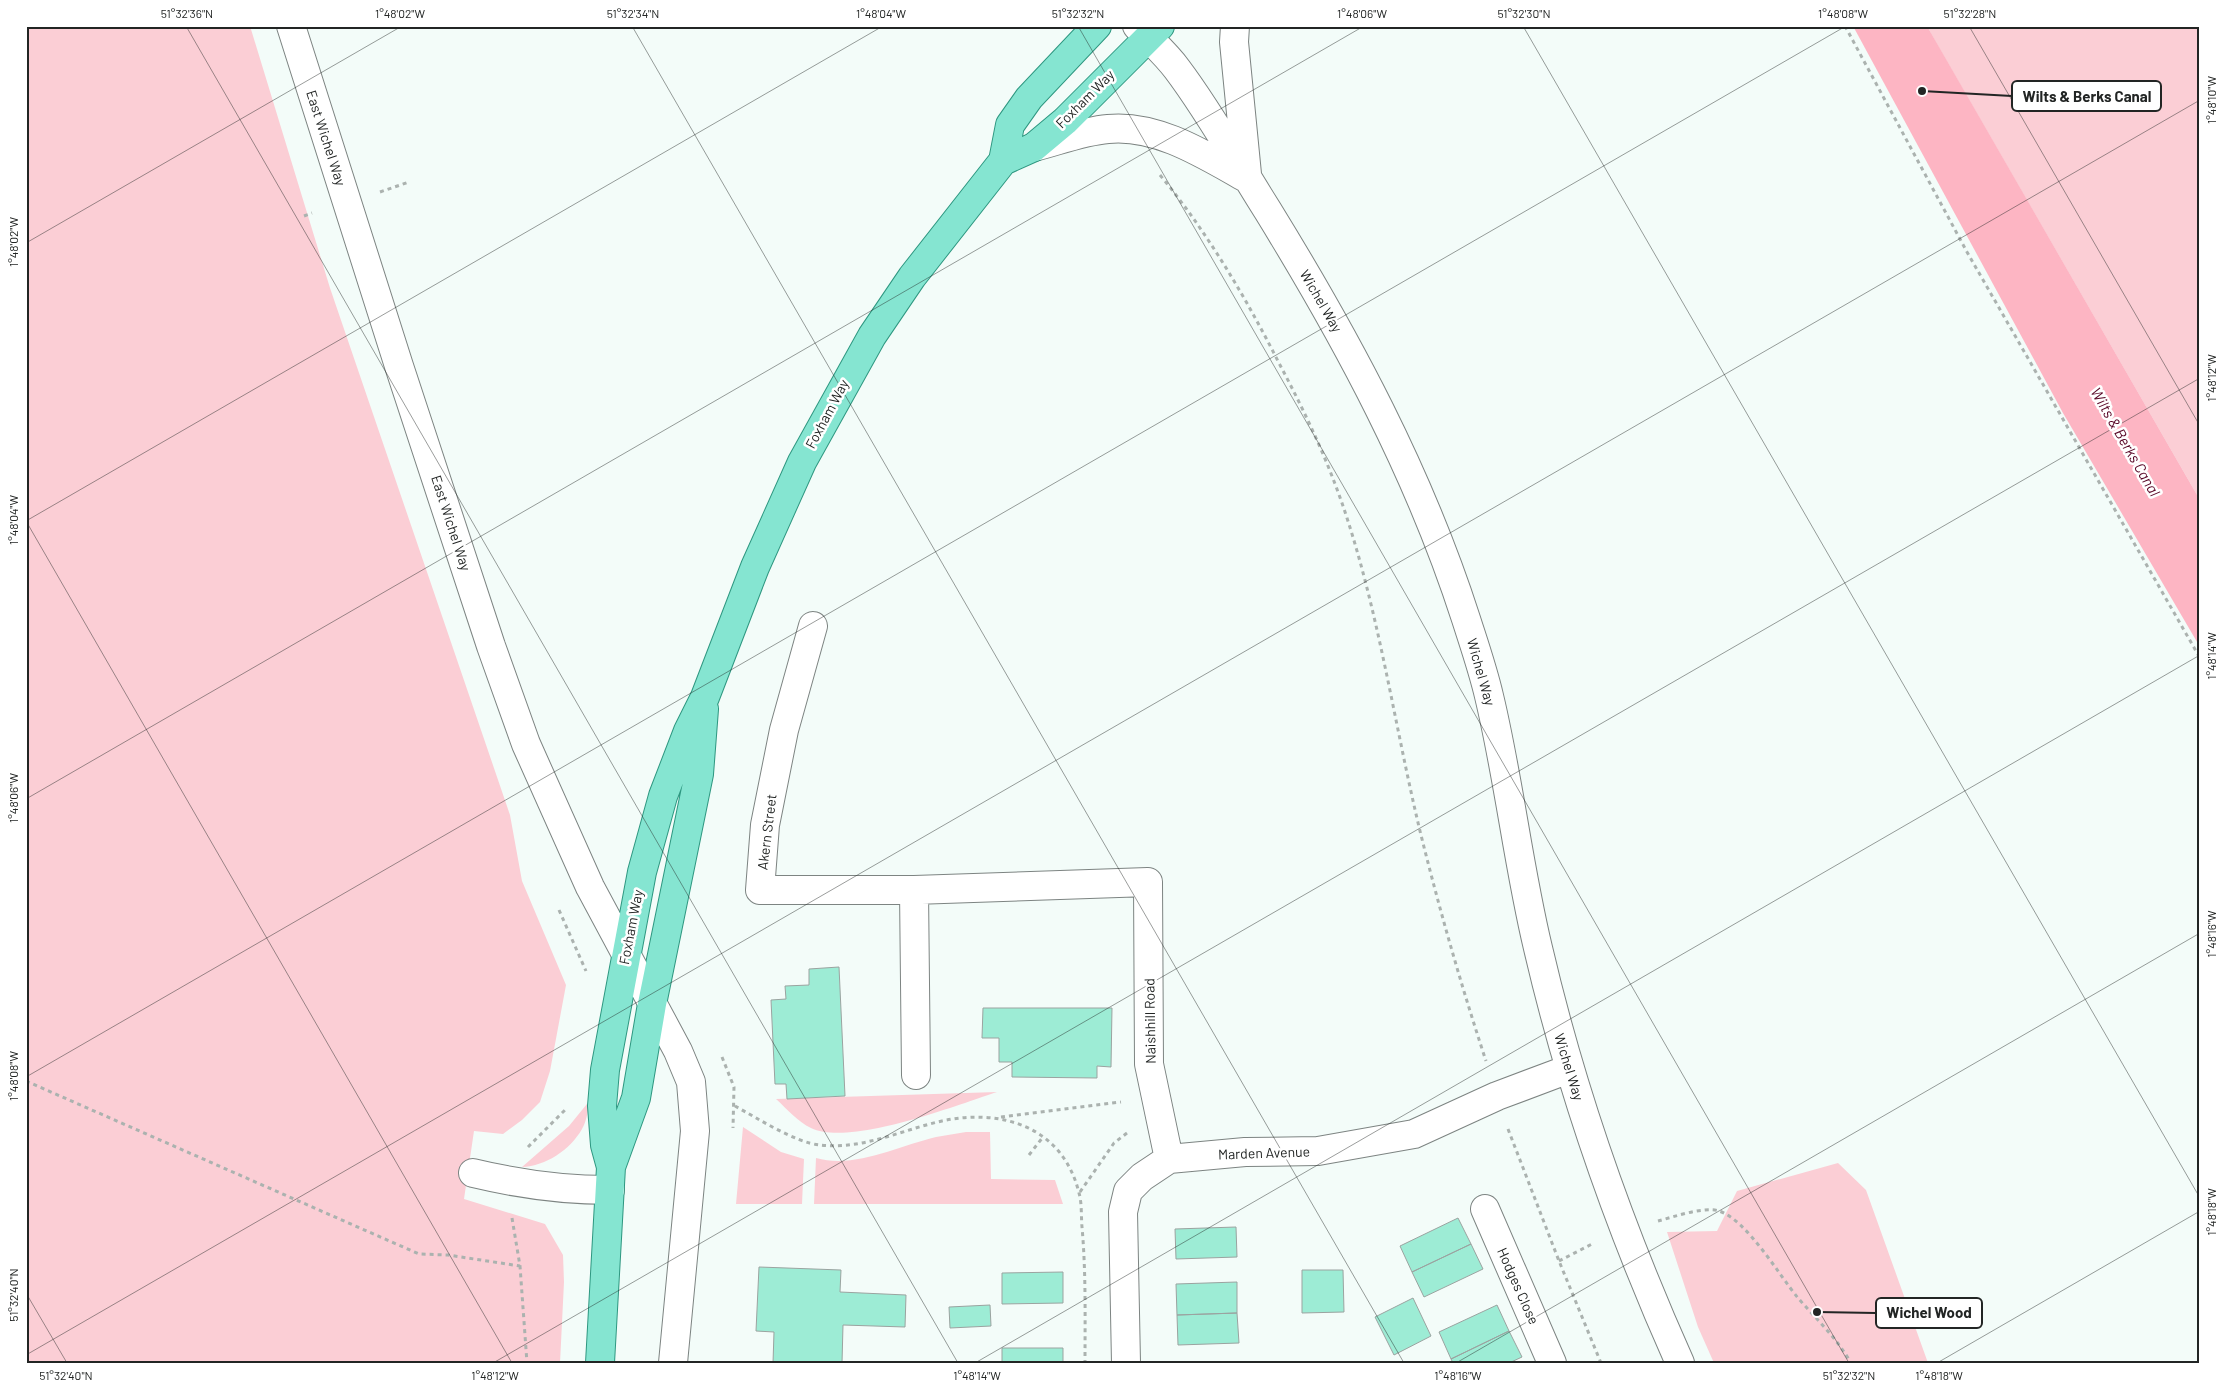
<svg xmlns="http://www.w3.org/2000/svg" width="2226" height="1389" font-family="Barlow,sans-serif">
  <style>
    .green { fill: #fbced5 }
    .water { fill: #fdb5c3 }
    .building { fill: #9decd5; stroke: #9ba3a0 }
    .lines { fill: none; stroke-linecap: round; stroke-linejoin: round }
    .minor-casing { stroke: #7d8482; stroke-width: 30 }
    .major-casing { stroke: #2e9780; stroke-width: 30 }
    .path { stroke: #abb2af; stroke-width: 3; stroke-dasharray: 4 4; stroke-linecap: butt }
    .minor { stroke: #fff; stroke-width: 28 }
    .major { stroke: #85e5d1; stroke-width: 28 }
    .ticks { fill: none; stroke: #222524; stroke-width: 1; stroke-opacity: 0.45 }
    .labels { text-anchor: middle; stroke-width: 5; stroke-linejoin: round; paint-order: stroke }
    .street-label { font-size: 14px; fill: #222524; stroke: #fff }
    .water-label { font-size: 15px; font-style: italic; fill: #570424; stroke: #fff }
    .leader { fill: none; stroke: #222524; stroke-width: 2 }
    .callout-dot { fill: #222524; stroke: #fff; stroke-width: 2 }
    .callout { fill: #fff; stroke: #222524; stroke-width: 2 }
    .callout-label { font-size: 15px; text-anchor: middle; font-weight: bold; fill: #222524 }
    .neatline { fill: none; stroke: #222524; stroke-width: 2 }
    .ticks-label { font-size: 12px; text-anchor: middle; fill: #222524 }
  </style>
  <rect width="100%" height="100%" fill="#f3fcf9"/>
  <path class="green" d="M26 26H250L330 288 510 815 522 881 566 985 550 1071 540 1102 522 1120 503 1134 474 1131 464 1199 545 1224 563 1255 564 1282 560 1363H26Z
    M1927 26H2200V500L1937 44Z
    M997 1092C957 1105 850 1147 811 1128 798 1122 787 1109 776 1099Z
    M591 1099C588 1108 587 1121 582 1129 570 1150 546 1166 522 1167L569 1126Z
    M743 1127 781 1152 804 1159 802 1204H736Z
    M966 1132H990L991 1179 1055 1180 1063 1204H814L816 1158C855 1169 898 1146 936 1137 946 1135 956 1134 966 1132Z
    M1838 1163 1866 1190 1928 1363H1714L1698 1327 1667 1232 1717 1231 1737 1191Z"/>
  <path class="water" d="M1853 26H1927L2200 500V647L2063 413Z"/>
  <path class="building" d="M839 967 845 1096 787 1099 786 1084H775L771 1000 786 999 785 986 809 985V969Z
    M983 1008H1112L1111 1067 1097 1066V1078L1012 1077V1062H999V1038H982Z
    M1458 1218 1471 1244 1412 1272 1400 1246Z
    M1236 1227 1237 1257 1176 1259 1175 1229Z
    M1471 1244 1483 1269 1424 1297 1412 1272Z
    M759 1267 841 1270 840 1292 906 1295 905 1327 843 1325 842 1363H773L774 1332 756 1331Z
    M1302 1270H1343L1344 1312 1302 1313Z
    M1063 1272V1303L1002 1304V1273Z
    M1237 1282V1313L1177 1315 1176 1284Z
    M1413 1298 1431 1336 1394 1355 1375 1317Z
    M990 1305 991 1326 950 1328 949 1307Z
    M1497 1305 1509 1331 1451 1359 1439 1332Z
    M1237 1313 1239 1343 1178 1345 1177 1315Z
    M1509 1331 1522 1357 1509 1363H1453L1451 1359Z
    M1002 1348H1063V1363H1002Z"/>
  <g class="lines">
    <g class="minor-casing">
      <path id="minor" d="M291 26 399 366 491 646 526 744 590 887 678 1051 691 1082 695 1131 673 1363
        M1137 26C1151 41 1166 54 1177 69 1211 114 1238 164 1268 211 1348 341 1419 473 1466 619 1474 644 1483 670 1489 696 1509 779 1518 865 1538 948 1571 1090 1620 1229 1680 1363
        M1235 26 1234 42 1247 174
        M1034 147C1058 141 1083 131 1108 129 1157 124 1205 155 1246 178
        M813 626 784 730 765 825 760 890H914L1148 882 1149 1064 1169 1159
        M914 890 916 1075
        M473 1173C519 1184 563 1190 610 1190
        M1485 1209 1552 1363
        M1126 1363 1123 1212 1128 1191 1142 1177 1169 1159 1245 1152 1318 1151 1414 1134 1497 1096 1569 1069"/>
    </g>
    <g class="major-casing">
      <path id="major" d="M1003 161 1034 147 1065 121 1160 26
        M611 1167 636 1098 652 1004 699 774 704 709
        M600 1363 611 1167 605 1145 602 1106 605 1070 642 872 663 796 688 731 705 697 755 567 802 462 872 336 912 277 1003 161 1010 125 1029 98 1097 26"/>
    </g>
    <path class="path" d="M1845 26 1967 252 2200 658
      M1160 175C1208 233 1246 298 1280 365 1306 414 1330 465 1347 518 1380 620 1395 727 1420 831 1439 908 1461 985 1486 1061
      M380 192 409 182
      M304 216 312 213
      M559 910 586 971
      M722 1057 734 1087 733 1128
      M26 1081 419 1254 448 1255 520 1266
      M735 1106C757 1118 796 1143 820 1145 863 1150 901 1130 942 1121 1002 1108 1063 1127 1079 1193 1082 1203 1081 1216 1082 1227 1086 1272 1085 1318 1085 1363
      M1001 1117 1121 1102
      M1508 1129 1559 1261 1601 1363
      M528 1147 566 1109
      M1029 1155 1043 1137
      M1080 1192 1114 1143 1127 1133
      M512 1218 520 1266 527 1363
      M1658 1221C1673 1217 1705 1206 1719 1211 1747 1220 1779 1275 1798 1298 1817 1320 1836 1337 1851 1363
      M1559 1261 1592 1244"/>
    <use href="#minor" class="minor"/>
    <use href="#major" class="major"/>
  </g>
  <path class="ticks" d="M186 26 958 1363M632 26 1404 1363M1078 26 1849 1363M1523 26 2200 1198M1969 26 2200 426M26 243 402 26M26 521 883 26M26 521 512 1363M26 799 1364 26M26 1077 1846 26M26 1293 67 1363M26 1355 2200 100M493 1363 2200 378M975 1363 2200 655M1456 1363 2200 933M1937 1363 2200 1211"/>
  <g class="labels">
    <g class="street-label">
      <text transform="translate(1085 99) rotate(-45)" y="5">Foxham Way</text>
      <text transform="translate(326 138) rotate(72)" y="5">East Wichel Way</text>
      <text transform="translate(1321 301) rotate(60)" y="5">Wichel Way</text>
      <text transform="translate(827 414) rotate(-62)" y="5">Foxham Way</text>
      <text transform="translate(451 523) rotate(72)" y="5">East Wichel Way</text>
      <text transform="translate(1481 672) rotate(74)" y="5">Wichel Way</text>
      <text transform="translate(767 832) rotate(-83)" y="5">Akern Street</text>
      <text transform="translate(631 927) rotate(-79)" y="5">Foxham Way</text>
      <text transform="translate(1150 1021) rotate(-91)" y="5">Naishhill Road</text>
      <text transform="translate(1569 1067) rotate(73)" y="5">Wichel Way</text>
      <text transform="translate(1264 1153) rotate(-2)" y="5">Marden Avenue</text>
      <text transform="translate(1518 1286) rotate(66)" y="5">Hodges Close</text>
    </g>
    <g class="water-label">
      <text transform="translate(2125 442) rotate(60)" y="5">Wilts &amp; Berks Canal</text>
    </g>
  </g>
  <path class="leader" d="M1922 91L2012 96M1817 1312L1876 1313"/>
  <g class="callout-dot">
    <circle cx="1922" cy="91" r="5"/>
    <circle cx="1817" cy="1312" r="5"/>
  </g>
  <g class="callout">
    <rect x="2012" y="81" width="149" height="30" rx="5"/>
    <rect x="1876" y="1298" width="106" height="30" rx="5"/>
  </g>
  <g class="callout-label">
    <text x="2087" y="102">Wilts &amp; Berks Canal</text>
    <text x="1929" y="1318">Wichel Wood</text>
  </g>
  <rect width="2226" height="1389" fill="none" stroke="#ffffff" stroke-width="55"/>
  <rect x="28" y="28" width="2170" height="1334" class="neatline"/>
  <g class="ticks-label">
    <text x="187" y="18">51°32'36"N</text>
    <text x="400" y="18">1°48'02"W</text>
    <text x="633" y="18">51°32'34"N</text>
    <text x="881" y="18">1°48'04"W</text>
    <text x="1078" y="18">51°32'32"N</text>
    <text x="1362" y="18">1°48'06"W</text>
    <text x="1524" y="18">51°32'30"N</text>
    <text x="1843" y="18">1°48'08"W</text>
    <text x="1970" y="18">51°32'28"N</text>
    <text transform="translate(2212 100) rotate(-90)" y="4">1°48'10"W</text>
    <text transform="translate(14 242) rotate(-90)" y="4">1°48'02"W</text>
    <text transform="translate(2212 378) rotate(-90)" y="4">1°48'12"W</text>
    <text transform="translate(14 520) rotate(-90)" y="4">1°48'04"W</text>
    <text transform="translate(2212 656) rotate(-90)" y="4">1°48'14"W</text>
    <text transform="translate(14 798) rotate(-90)" y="4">1°48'06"W</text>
    <text transform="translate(2212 934) rotate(-90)" y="4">1°48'16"W</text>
    <text transform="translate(14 1076) rotate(-90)" y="4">1°48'08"W</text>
    <text transform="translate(2212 1212) rotate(-90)" y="4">1°48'18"W</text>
    <text transform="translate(14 1295) rotate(-90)" y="4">51°32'40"N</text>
    <text x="66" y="1380">51°32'40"N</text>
    <text x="495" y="1380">1°48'12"W</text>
    <text x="977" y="1380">1°48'14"W</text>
    <text x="1458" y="1380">1°48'16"W</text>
    <text x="1849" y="1380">51°32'32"N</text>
    <text x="1939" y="1380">1°48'18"W</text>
  </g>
</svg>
